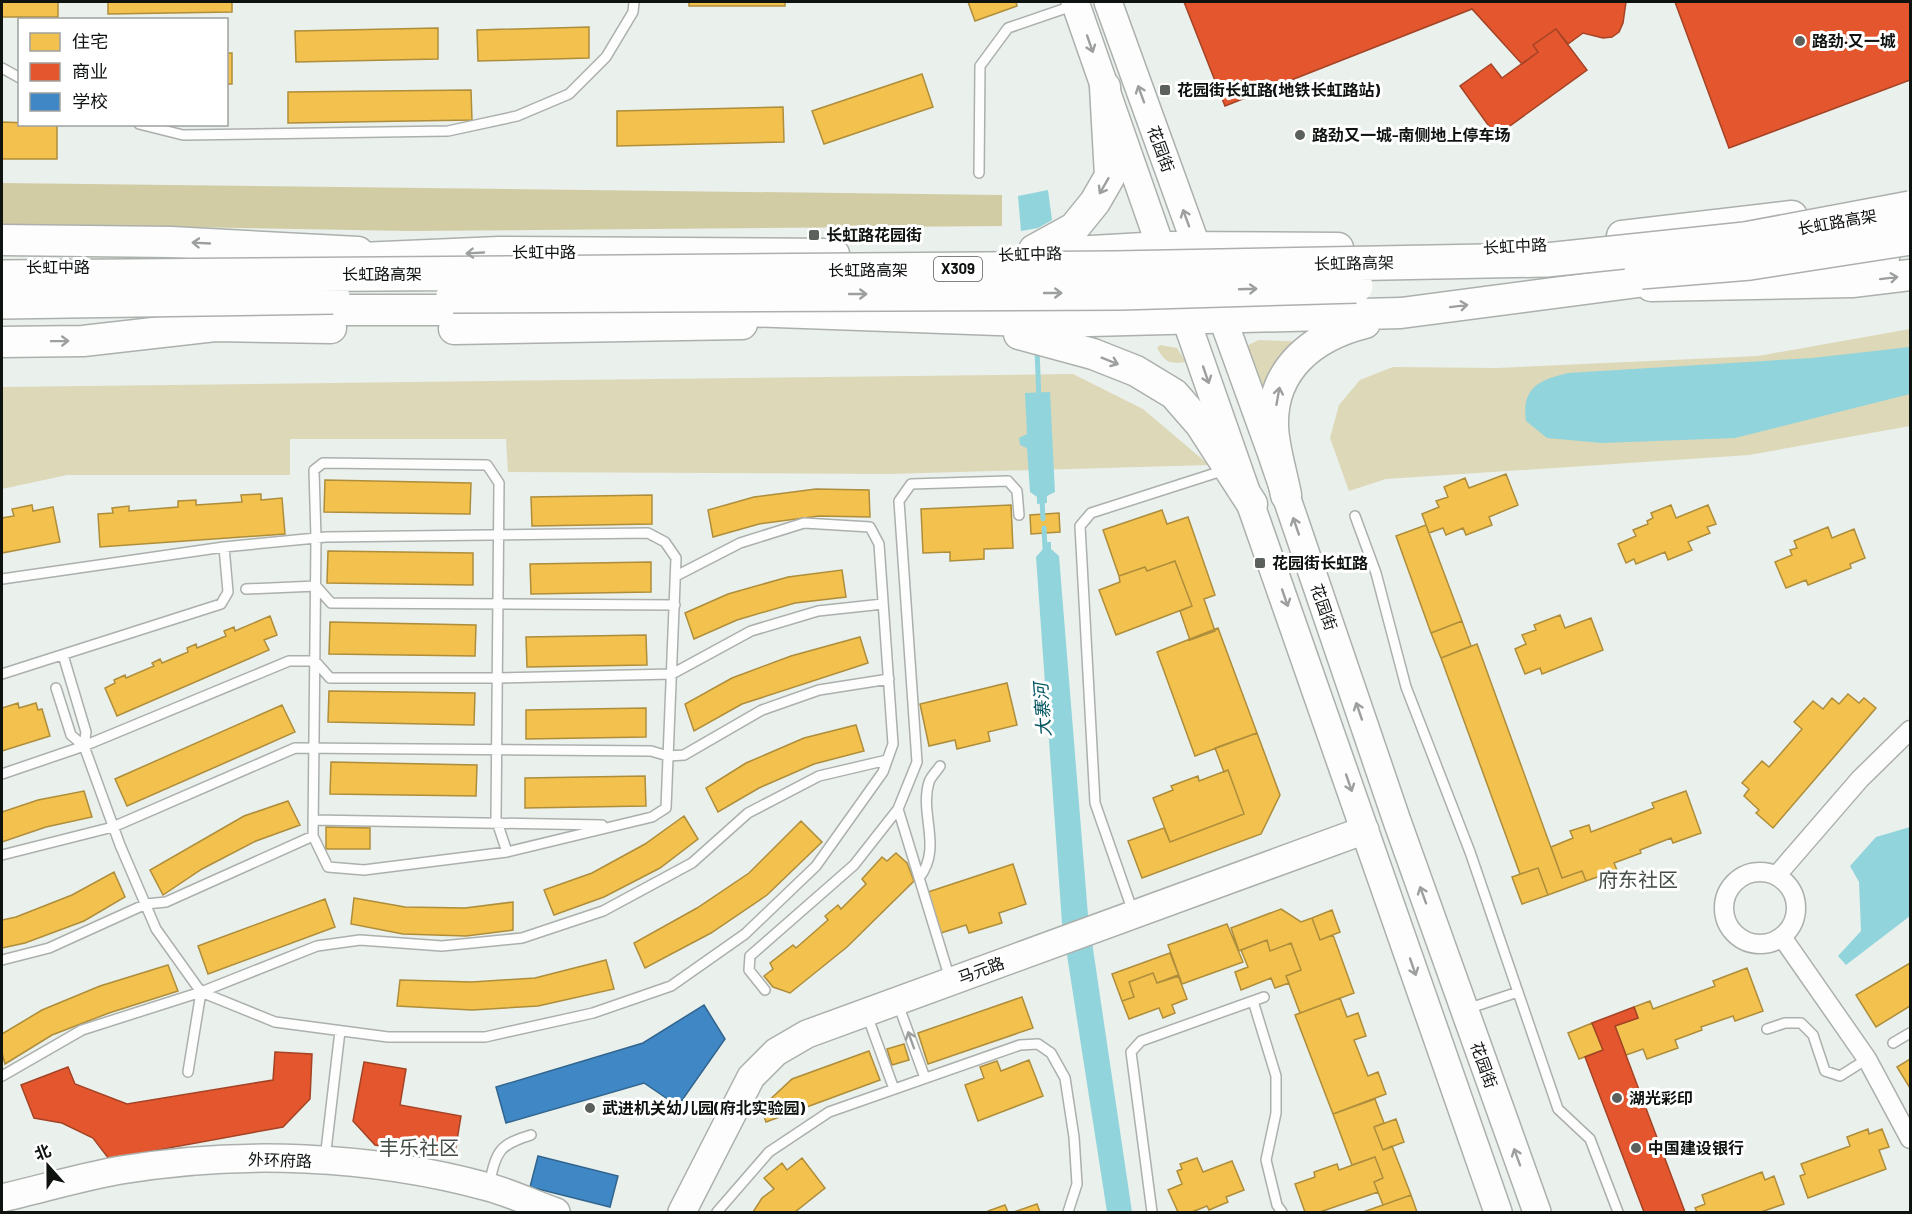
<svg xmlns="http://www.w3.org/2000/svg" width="1912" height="1214" font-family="Barlow,'Noto Sans SC',sans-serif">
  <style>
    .green { fill: #dcd8b8 }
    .forest { fill: #d2cca5 }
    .water { fill: #92d4dc }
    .homes { fill: #f2c14e; stroke: #ae8d3b; stroke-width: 1.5 }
    .shops { fill: #e4572e; stroke: #a44325; stroke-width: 1.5 }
    .schools { fill: #3f88c5; stroke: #31658f; stroke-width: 1.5 }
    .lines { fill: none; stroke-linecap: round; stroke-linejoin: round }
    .stream { stroke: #92d4dc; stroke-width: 5 }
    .lane-casing { stroke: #acb0ac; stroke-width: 12 }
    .street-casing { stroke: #acb0ac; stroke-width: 21 }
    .secondary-casing { stroke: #acb0ac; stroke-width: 30 }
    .primary-casing { stroke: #acb0ac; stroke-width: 33 }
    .lane { stroke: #fcfdfc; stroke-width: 9 }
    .street { stroke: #fcfdfc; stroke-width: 18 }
    .secondary { stroke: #fcfdfc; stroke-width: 27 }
    .primary { stroke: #fcfdfc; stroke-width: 30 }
    .highway-bridge-casing { stroke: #acb0ac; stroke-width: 36; stroke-linecap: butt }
    .highway-bridge { stroke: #fcfdfc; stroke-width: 33 }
    .oneway { stroke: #9d9f9e }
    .poi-dot { fill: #5c605d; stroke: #fff; stroke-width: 2 }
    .labels { text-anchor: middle; stroke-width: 6; stroke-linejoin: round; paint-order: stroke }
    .shield { fill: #fff; stroke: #575a58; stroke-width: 1.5 }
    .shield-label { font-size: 15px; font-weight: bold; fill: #0f1310 }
    .poi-label { font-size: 16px; font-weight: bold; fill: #0f1310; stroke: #fff; text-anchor: start }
    .street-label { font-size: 16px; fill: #0f1310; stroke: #fff }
    .water-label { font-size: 18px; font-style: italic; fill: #00555f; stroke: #fff }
    .quarter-label { font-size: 20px; fill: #454e47; stroke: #fff }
  </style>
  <rect width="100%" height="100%" fill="#eaf0eb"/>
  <path class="green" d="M1910 329V426L1749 455 1386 479 1349 491 1330 438 1339 405 1360 380 1393 367 1496 368 1758 356Z
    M1259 340 1314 342 1270 408 1244 347Z
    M1160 345 1177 348 1186 362C1169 364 1166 363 1157 348Z
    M1073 374 1143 409 1209 465 889 474 508 472 506 439H290V475H67L2 489V387Z"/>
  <path class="forest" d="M2 183 1002 195V226L409 231 2 224Z"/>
  <path class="water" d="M1048 190 1052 220 1038 228 1021 231 1018 196Z
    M1910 347V394L1735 438 1602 443 1547 438 1526 421C1521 388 1539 380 1568 373L1812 358Z
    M1050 392 1055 492 1047 496V503L1037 504V497L1030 492 1027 448 1020 445 1019 438 1027 434 1025 393Z
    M1043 542H1051V549L1059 556 1088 915 1132 1212H1107L1062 923 1036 557 1043 549Z
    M1910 827V916L1846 965 1838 956 1861 931 1859 882 1850 866 1876 837Z"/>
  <path class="homes" d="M2 2H58V17H2Z
    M108 2H232V12L108 14Z
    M689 2H785V6H689Z
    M968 2H1016L1017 6 975 21Z
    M589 27V58L478 61 477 30Z
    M438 28V59L296 62 295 31Z
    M226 53H232V84H226Z
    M922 74 933 107 824 144 812 111Z
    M471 90 472 120 288 123V92Z
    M783 107 784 142 617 146V111Z
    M2 122 57 124V159H2Z
    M1506 474 1518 505 1489 517 1492 525 1466 535 1463 528 1446 535 1443 528 1429 533 1422 514 1439 507 1436 501 1448 497 1444 487 1465 478 1469 488Z
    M325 480 471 483 470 514 324 512Z
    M816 489 869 490 870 517 819 516 759 524 713 537 708 510 754 497Z
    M261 494V500L282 498 285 534 100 547 98 514 113 513 112 508 129 506V511L178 507V501L196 500V505L242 502 241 495Z
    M652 495V524L532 526 531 497Z
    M32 505 33 511 53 507 60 542 2 553V518L14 516 12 509Z
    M1011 505 1013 548 984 549V559L950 561V552L923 553 921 509Z
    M1671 505 1676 518 1708 505 1716 524 1707 527 1710 533 1688 542 1692 550 1668 560 1665 552 1636 564 1634 559 1626 563 1618 544 1636 536 1633 530 1648 524 1647 521 1653 518 1651 513Z
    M1162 510 1167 524 1188 517 1215 595 1204 599 1215 631 1190 640 1180 611 1192 606 1175 561 1147 571 1145 567 1119 576 1103 530Z
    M1059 513 1060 532 1031 534 1030 515Z
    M1426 525 1462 621 1431 633 1396 536Z
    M1828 527 1832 538 1854 529 1865 558 1850 564 1851 568 1808 585 1806 580 1786 588 1775 562 1792 555 1790 550 1797 548 1794 541Z
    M328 551 473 553V585L327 583Z
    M1175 561 1192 606 1116 635 1099 590 1120 582 1119 576 1145 567 1147 571Z
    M651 562V592L531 594 530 564Z
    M842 570 846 597 795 603 737 620 694 639 685 613 728 594 788 577Z
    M1560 615 1565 628 1591 618 1603 650 1542 674 1540 668 1525 674 1515 649 1526 644 1522 635 1536 630 1534 625Z
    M270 616 277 635 264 640 269 650 117 716 105 688 115 683 114 680 125 675 126 678 154 666 152 663 160 659 162 663 188 652 187 648 196 644 197 648 226 636 224 631 234 627 235 631Z
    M1462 621 1471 646 1441 658 1431 633Z
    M330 622 476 625 475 656 329 654Z
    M1218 628 1257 733 1195 756 1157 652Z
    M646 635 647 665 527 667 526 637Z
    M860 637 868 663 742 704 694 731 685 704 732 678 791 656Z
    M1477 644 1562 878 1582 871 1586 881 1548 895 1538 868 1520 874 1441 658Z
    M1007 683 1017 725 988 732 990 741 957 749 955 740 929 746 920 704Z
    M329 691 475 693 474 725 328 722Z
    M1848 694 1859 703 1864 698 1876 708 1773 828 1756 813 1759 810 1744 796 1749 789 1742 783 1762 761 1769 767 1802 729 1794 722 1813 701 1823 709 1832 698 1839 704Z
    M18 703 19 708 36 703 38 710 42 709 50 736 2 751V708Z
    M282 705 295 732 127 806 115 779Z
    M646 708V737L526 739V710Z
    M856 725 864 751 814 764 759 788 718 812 706 788 746 763 804 738Z
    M1257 733 1280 795 1261 834 1142 878 1128 841 1164 828 1170 842 1244 814 1228 770 1224 772 1215 748Z
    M331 762 477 765 476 796 330 794Z
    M1228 770 1244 814 1170 842 1153 798 1173 790 1171 786 1198 776 1199 781Z
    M645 776 646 806 525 808V778Z
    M84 791 92 817 46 827 2 842V812L38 800Z
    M1686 791 1701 833 1673 843 1671 838 1640 850 1641 853 1614 863 1617 870 1586 881 1582 871 1562 878 1551 847 1573 838 1570 831 1589 825 1591 832 1654 808 1652 803Z
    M288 801 300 825 256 841 202 869 163 895 150 870 244 816Z
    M684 816 698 839 660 868 604 897 554 915 544 890 592 873 645 844Z
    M801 821 822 842 767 895 711 933 645 968 634 943 697 908 749 873Z
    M326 827 370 828V849H326Z
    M896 853 907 863 914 881 847 947 790 993 773 987 764 976 773 969 770 963 793 945 796 948 828 920 825 916 838 905 841 909 866 884 862 879 882 857 887 861Z
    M1013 864 1026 904 999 913 1002 923 969 933 966 925 941 933 928 892Z
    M1538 868 1548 895 1522 904 1512 877Z
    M114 872 125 897 84 921 25 943 2 948V920L16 917 72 895Z
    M354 898 405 907 465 908 513 902V930L466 936 403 934 351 924Z
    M325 899 335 927 208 974 198 946Z
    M1281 909 1301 922 1312 918 1320 940 1333 935 1354 993 1300 1013 1286 976 1301 970 1291 943 1270 951 1267 940 1239 951 1231 928Z
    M1332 910 1340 932 1320 940 1312 918Z
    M1227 924 1243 962 1182 984 1168 945Z
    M1267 940 1270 951 1291 943 1301 970 1286 976 1289 983 1275 988 1271 978 1241 990 1235 972 1248 967 1241 950Z
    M1170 953 1179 976 1157 983 1153 973 1129 982 1134 997 1122 1001 1112 974Z
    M606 960 614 989 538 1006 472 1010 397 1006 400 980 472 982 535 978Z
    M1910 963V1006L1876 1027 1856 995Z
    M168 965 178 991 109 1013 52 1035 5 1064 2 1053V1034L42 1010 100 986Z
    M1747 968 1763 1011 1735 1021 1733 1016 1701 1027 1702 1030 1675 1040 1678 1048 1647 1059 1643 1049 1626 1055 1615 1026 1638 1018 1634 1007 1650 1001 1653 1009 1715 986 1713 981Z
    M1153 973 1157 983 1178 975 1187 999 1172 1005 1175 1013 1163 1018 1159 1008 1129 1019 1122 1001 1134 997 1129 982Z
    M1022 997 1033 1028 928 1064 918 1033Z
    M1340 998 1347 1017 1358 1013 1366 1036 1354 1040 1368 1076 1378 1072 1386 1094 1333 1114 1295 1015Z
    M1592 1023 1603 1050 1579 1059 1568 1033Z
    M904 1044 909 1060 892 1065 887 1049Z
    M869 1051 880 1080 766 1122 761 1108 792 1079Z
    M1910 1059V1088L1897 1067Z
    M1029 1060 1043 1096 978 1121 965 1085 984 1078 980 1067 997 1061 1001 1071Z
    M1375 1099 1384 1123 1374 1127 1383 1150 1392 1146 1411 1195 1383 1205 1374 1182 1383 1178 1375 1157 1352 1165 1333 1114Z
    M1396 1119 1404 1142 1383 1150 1374 1127Z
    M1868 1129 1869 1134 1882 1129 1889 1147 1879 1150 1886 1169 1808 1198 1800 1176 1805 1174 1801 1164 1850 1146 1847 1137Z
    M1375 1157 1383 1178 1374 1182 1378 1192 1320 1212H1305L1295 1184 1315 1177 1314 1172 1337 1164 1339 1170Z
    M802 1158 825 1188 795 1212H753L762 1198 774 1189 764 1178 782 1163 787 1170Z
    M1197 1158 1203 1172 1232 1161 1244 1190 1226 1197 1228 1202 1209 1210 1207 1206 1192 1212H1178L1168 1190 1182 1184 1177 1171 1182 1169 1180 1164Z
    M1762 1172 1765 1180 1774 1176 1784 1204 1761 1212H1697L1695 1208 1705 1204 1702 1195Z
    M1411 1195 1417 1212H1363L1383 1205Z
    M1037 1204 1040 1212H1014Z
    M1005 1205 1008 1212H988V1211Z"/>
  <path class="shops" d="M1184 2H1626L1623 23 1619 32 1612 37 1603 38 1583 33 1568 44 1556 29 1533 45 1538 52 1522 64 1472 9 1225 106Z
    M1675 2H1910V80L1729 148Z
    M1675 2H1910V80L1729 148Z
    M1556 29 1587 70 1496 136 1460 86 1491 64 1502 78 1538 52 1533 45Z
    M1634 1007 1638 1018 1615 1026 1685 1212H1644L1585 1057 1603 1050 1592 1023Z
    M275 1052 312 1054 310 1099 283 1127 109 1159 93 1138 62 1123 34 1118 21 1085 68 1067 75 1084 127 1104 273 1080Z
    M364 1062 406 1069 400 1105 461 1116 454 1158 375 1145 353 1121Z"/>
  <path class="schools" d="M704 1005 725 1039 678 1106 644 1083 506 1123 496 1087 643 1043Z
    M538 1156 618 1176 610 1207 530 1187Z"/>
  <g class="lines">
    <path class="stream" d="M1037 349 1039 399
      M1042 499 1043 519
      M1044 528 1045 549"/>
    <g class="lane-casing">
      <path id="lane" d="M2 68 20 78
        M139 124 183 135 448 131 517 116 569 94 606 57 633 12 634 2
        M979 173 980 66 1008 28 1075 5
        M1355 516 1376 573 1406 687 1470 852 1558 1109 1590 1139 1618 1212
        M2 579 224 547 316 538 326 537 648 533 665 542 676 558 666 808 652 817 507 852 364 870 328 867 313 836 316 538 314 470 323 463 487 465 499 483 496 819 507 852
        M246 589 316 586 331 603 675 605
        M63 655 86 732 84 746 120 845 156 929 201 992 275 1022 388 1037H485L593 1013 671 986 745 934 816 866 883 772 893 744 879 544 870 527 804 523 740 543 676 576
        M2 674 221 604 228 592 224 547
        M56 688 71 735 84 746
        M2 774 84 746 289 661H315L330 678H498L672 674 751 631 818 611 883 604
        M898 809 950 979
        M313 820 602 825
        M2 855 113 827 295 748 651 751 668 756 684 755 762 710 819 690 889 679
        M919 878C943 848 919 814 929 782 931 776 937 771 940 766
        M1133 912 1095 803 1080 526 1091 513 1225 470
        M2 960 49 948 146 904 166 902 313 836
        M765 990 749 970 750 956 854 865 898 809 917 762 899 501 911 484 1008 481 1017 491 1019 515
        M1253 1001 1276 1076V1113L1266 1160 1277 1205 1282 1212
        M898 1004 925 1078
        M1467 1009 1518 992
        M867 1015 894 1089
        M1767 1029 1785 1023H1801L1813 1035 1825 1071 1840 1076 1867 1059
        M1893 1043 1910 1033
        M188 1072 201 992
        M2 1076 82 1030 201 992 317 946 360 940 442 946 522 938 603 911 692 863 748 813 819 776 887 760
        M325 1159 340 1031
        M489 1184C497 1151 498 1145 531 1135
        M717 1212 769 1152 829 1112 1020 1045 1038 1044 1051 1053 1065 1078 1074 1137 1077 1184 1068 1212
        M1152 1212 1131 1052 1141 1041 1264 997"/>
    </g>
    <g class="street-casing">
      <path id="street" d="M1724 908a36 36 0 1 1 72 0a36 36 0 1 1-72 0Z
        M1777 875 1860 779 1910 730
        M1782 937 1867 1059 1910 1139"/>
    </g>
    <g class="secondary-casing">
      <path id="secondary" d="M1075 2 1498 1212
        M1108 2 1271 452 1397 821 1537 1212
        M2 1198C41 1189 81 1177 121 1170 240 1150 371 1155 488 1187 511 1193 533 1204 556 1212
        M682 1212 751 1077 776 1052 807 1034 1365 830"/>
    </g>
    <g class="primary-casing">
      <path id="primary" d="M1622 236 1792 216
        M2 240 171 242 358 252
        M1034 250 1074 228 1095 202 1110 176 1105 87
        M1038 254 1162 247 1338 248
        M337 259 499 252 834 254
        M1783 271 1829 268 1884 258
        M1651 286 1852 282 1910 275
        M301 310H484
        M718 310 1052 322 1401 313 1669 278
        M454 329 742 324
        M1019 334 1093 354 1136 371 1174 394 1201 425 1252 504
        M2 342 83 341 215 326 331 328
        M1286 495C1282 473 1274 449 1273 427 1271 369 1313 336 1365 323"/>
    </g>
    <use href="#lane" class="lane"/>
    <use href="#street" class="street"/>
    <use href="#secondary" class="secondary"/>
    <use href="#primary" class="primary"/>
    <g class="highway-bridge-casing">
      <path id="highway-bridge" d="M1641 272 1750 263 1910 238
        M2 277 1115 268 1546 260 1745 239 1910 208
        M453 296 1121 293 1356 286
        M2 302 333 297"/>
    </g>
    <use href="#highway-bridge" class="highway-bridge"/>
  </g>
  <defs><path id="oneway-shaft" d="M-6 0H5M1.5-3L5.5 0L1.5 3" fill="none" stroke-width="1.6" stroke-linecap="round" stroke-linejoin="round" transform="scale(1.5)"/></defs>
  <g class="oneway">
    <use href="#oneway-shaft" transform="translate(1090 44) rotate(71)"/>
    <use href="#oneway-shaft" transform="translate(1141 94) rotate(-110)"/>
    <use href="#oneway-shaft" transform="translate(1104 186) rotate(120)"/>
    <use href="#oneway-shaft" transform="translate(1186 218) rotate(-110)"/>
    <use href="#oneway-shaft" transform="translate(201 243) rotate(-177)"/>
    <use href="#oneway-shaft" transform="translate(475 253) rotate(177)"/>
    <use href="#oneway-shaft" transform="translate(1889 278) rotate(-7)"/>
    <use href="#oneway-shaft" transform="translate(1248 289) rotate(-2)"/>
    <use href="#oneway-shaft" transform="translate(1053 293)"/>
    <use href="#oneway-shaft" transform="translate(858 294)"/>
    <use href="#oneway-shaft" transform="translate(1459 306) rotate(-7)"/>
    <use href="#oneway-shaft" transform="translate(60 341) rotate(-1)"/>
    <use href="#oneway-shaft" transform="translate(1110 361) rotate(22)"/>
    <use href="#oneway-shaft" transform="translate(1206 375) rotate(71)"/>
    <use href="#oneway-shaft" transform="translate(1278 396) rotate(-80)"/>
    <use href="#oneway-shaft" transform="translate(1296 526) rotate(-109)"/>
    <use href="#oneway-shaft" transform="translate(1285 598) rotate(71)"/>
    <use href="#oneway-shaft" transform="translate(1359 711) rotate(-109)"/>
    <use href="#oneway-shaft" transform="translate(1349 783) rotate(71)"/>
    <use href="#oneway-shaft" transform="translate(1423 895) rotate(-110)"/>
    <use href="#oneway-shaft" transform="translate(1413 967) rotate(71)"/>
    <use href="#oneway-shaft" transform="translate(911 1040) rotate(-110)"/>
    <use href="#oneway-shaft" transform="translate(1517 1157) rotate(-110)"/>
  </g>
  <g class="poi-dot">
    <circle cx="1800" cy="41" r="6"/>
    <rect x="1159" y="84" width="12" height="12" rx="3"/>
    <circle cx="1300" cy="135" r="6"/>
    <rect x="808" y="229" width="12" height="12" rx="3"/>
    <rect x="1254" y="557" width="12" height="12" rx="3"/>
    <circle cx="1617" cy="1098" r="6"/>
    <circle cx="590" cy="1108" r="6"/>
    <circle cx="1636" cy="1148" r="6"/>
  </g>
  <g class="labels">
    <rect class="shield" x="934" y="257" width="48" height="24" rx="4.5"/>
    <g class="shield-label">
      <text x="958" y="274">X309</text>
    </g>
    <g class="poi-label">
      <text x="1812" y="47">路劲·又一城</text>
      <text x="1177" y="96">花园街长虹路(地铁长虹路站)</text>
      <text x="1312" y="141">路劲又一城-南侧地上停车场</text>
      <text x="826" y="241">长虹路花园街</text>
      <text x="1272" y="569">花园街长虹路</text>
      <text x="1629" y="1104">湖光彩印</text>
      <text x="602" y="1114">武进机关幼儿园(府北实验园)</text>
      <text x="1648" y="1154">中国建设银行</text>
    </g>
    <g class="street-label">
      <text transform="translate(1161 149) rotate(70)" y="6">花园街</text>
      <text transform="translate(1837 222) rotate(-10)" y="6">长虹路高架</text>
      <text transform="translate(1515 246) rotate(-3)" y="6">长虹中路</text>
      <text x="544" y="258">长虹中路</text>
      <text transform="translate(1030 254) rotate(-2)" y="6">长虹中路</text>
      <text transform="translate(1354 263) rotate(-1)" y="6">长虹路高架</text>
      <text x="58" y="273">长虹中路</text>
      <text x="868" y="276">长虹路高架</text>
      <text x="382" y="280">长虹路高架</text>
      <text transform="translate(1324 607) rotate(71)" y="6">花园街</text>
      <text transform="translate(981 970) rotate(-20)" y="6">马元路</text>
      <text transform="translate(1484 1065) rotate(70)" y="6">花园街</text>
      <text transform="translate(280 1160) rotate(2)" y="6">外环府路</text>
    </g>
    <g class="water-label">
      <text transform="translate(1043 710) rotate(-94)" y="6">大寨河</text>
    </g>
    <g class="quarter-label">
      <text x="1638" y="887">府东社区</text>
      <text x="419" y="1155">丰乐社区</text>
    </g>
  </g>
  <rect width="1912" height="1214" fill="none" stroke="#0f1310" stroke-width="6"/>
  <rect x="18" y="18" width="210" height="108" fill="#ffffff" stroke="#9fa19f" stroke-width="1.5"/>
  <rect x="30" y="33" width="30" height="18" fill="#f2c14e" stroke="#9fa19f" stroke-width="1.5"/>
  <text x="72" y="48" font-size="18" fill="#0f1310">住宅</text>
  <rect x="30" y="63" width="30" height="18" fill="#e4572e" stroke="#9fa19f" stroke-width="1.5"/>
  <text x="72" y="78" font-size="18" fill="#0f1310">商业</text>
  <rect x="30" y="93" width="30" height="18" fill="#3f88c5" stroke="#9fa19f" stroke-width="1.5"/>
  <text x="72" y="108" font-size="18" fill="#0f1310">学校</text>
  <g transform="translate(48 1166) rotate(339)" stroke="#ffffff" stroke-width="4.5" paint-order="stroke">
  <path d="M0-4.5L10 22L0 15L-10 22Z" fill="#0f1310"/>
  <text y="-9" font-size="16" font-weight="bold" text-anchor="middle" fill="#0f1310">北</text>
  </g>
</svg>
